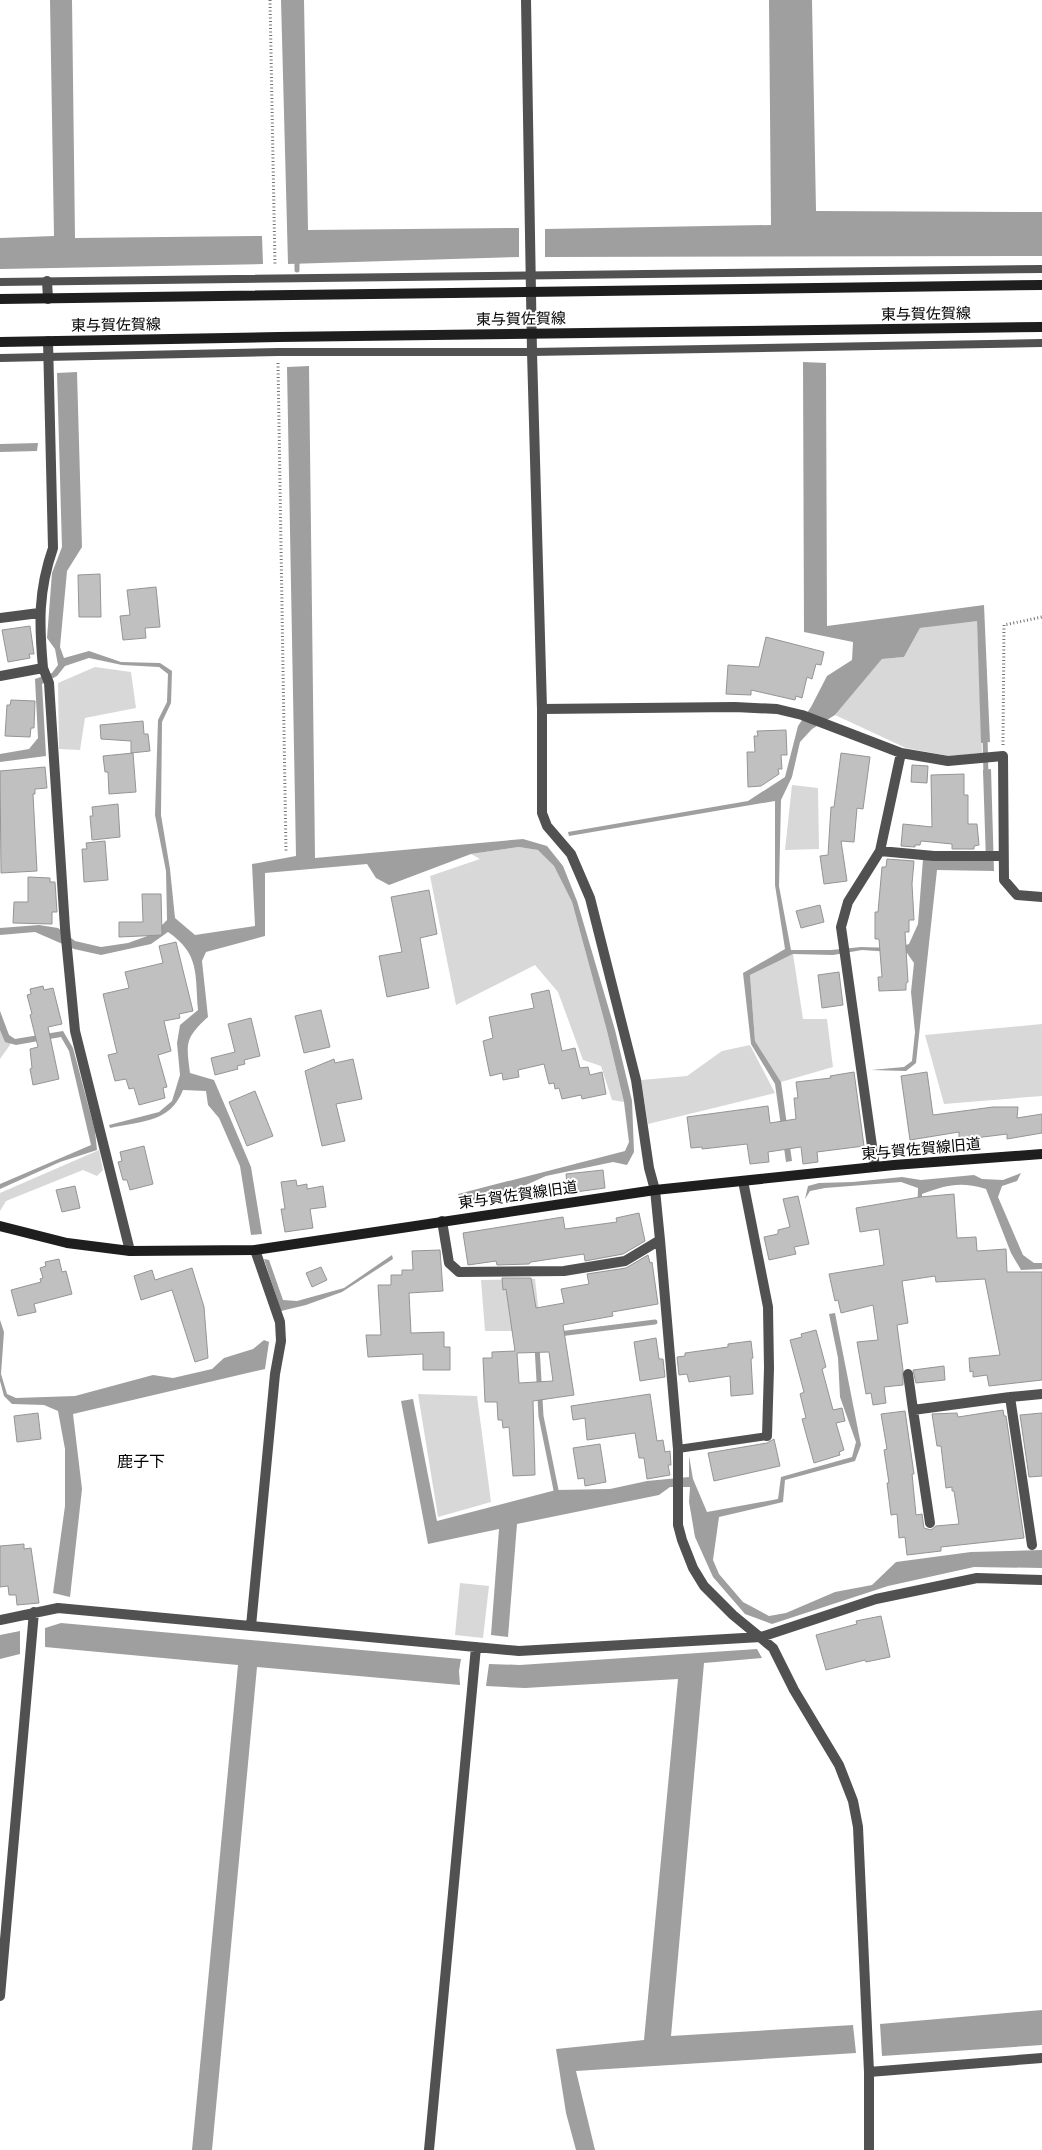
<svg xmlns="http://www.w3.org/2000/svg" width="1042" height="2150" font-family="Commissioner,'Noto Sans JP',sans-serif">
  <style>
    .green { fill: #d8d8d8 }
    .water { fill: #9f9f9f }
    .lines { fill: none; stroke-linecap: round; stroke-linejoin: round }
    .stream { stroke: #9f9f9f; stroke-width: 5 }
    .building { fill: #c0c0c0; stroke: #959595; fill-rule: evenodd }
    .path { stroke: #737373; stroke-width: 3; stroke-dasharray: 1 2.5; stroke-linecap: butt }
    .service { stroke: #515151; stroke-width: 8 }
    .minor { stroke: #515151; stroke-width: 10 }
    .secondary { stroke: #1e1e1e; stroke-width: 10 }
    .labels { text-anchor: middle; stroke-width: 4; stroke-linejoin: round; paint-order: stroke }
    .street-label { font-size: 15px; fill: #000; stroke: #fff }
    .neighbourhood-label { font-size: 16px; fill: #000; stroke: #fff }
  </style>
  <rect width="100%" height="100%" fill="#fff"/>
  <path class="green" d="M977 620 982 753 949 756 906 748 835 715 882 659 904 657 920 628Z
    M95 667 131 672 136 708 85 718 80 750 59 749 58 683Z
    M792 785 818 788 819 849 785 850Z
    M519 847 539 850 554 866 572 902 607 1031 624 1102 612 1100 601 1066 583 1060 558 992 535 965 456 1005 430 876 480 859 471 854Z
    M793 954 803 1019H827L833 1067 781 1082 755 1041 750 975Z
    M0 1017 12 1042 0 1059Z
    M1042 1024V1096L944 1104 925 1035Z
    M750 1045 775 1093 648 1124 641 1080 687 1076 722 1051Z
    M99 1150 103 1170 97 1176 83 1170 6 1201 0 1211V1193Z
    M535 1279 541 1331H485L481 1280Z
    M418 1394 477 1396 491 1502 438 1517Z
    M460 1583 489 1586 483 1638 455 1635Z"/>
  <path class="water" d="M50 0H72L75 238 262 236 263 264 0 269V238L54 236Z
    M281 0H304L308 230 519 228V257L288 264Z
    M769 0H812L816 211 1042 212V256L545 257V229L771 225Z
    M803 362 826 363 827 626 984 605 990 742 981 743 977 621 920 628 904 657 882 659 835 715 812 729 800 742 792 777 781 800 779 886 791 950H831L861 947 895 948 909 944 918 924 923 859 986 861 983 770 991 769 994 871 937 870 916 1063 906 1071 871 1070 904 1067 912 1061 915 1032 911 992 914 963 907 953 862 950 833 955 793 954 750 975 755 1041 781 1082 792 1161 786 1162 775 1084 751 1044 743 973 785 949 775 885V801L569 836 568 832 748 801 785 777 798 726 811 707 827 676 852 660 853 642 804 632Z
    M309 366 315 858 523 839 547 846 563 866 577 901 615 1030 632 1101 634 1152 627 1165 613 1162 546 1176 497 1198 459 1201 458 1194 625 1151 629 1142 624 1102 607 1031 572 902 554 866 538 850 519 847 471 854 389 885 376 878 367 864 265 873V936L206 952 202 961 208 1017C185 1038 186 1043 190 1073L214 1080 251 1167 262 1234 251 1235 240 1166 219 1118 208 1105 206 1091 183 1090C170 1123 141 1121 110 1128L109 1125 159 1112 172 1101 180 1075 177 1043 180 1025 198 1010C195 974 200 954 168 932L151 944 101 955 74 949 35 932 0 935V928L39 925 58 928 75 941 101 947 128 943 153 934 167 920 166 871 155 815 158 720 167 702 168 674 159 667 122 665 89 658 65 666 57 676 42 684 46 756 0 762V754L29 749 38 738 35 679 52 673 58 665 55 649 47 638 52 573 62 547 57 373 77 372 82 547 67 571 60 647 64 658 89 651 121 662 160 663 172 671 171 703 162 722 161 815 170 869 175 918 195 935 255 926 252 864 296 856 287 367Z
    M38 443 37 451 0 452V444Z
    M0 1011 9 1035 15 1039 63 1031 73 1048 95 1131 97 1150 60 1162 0 1189V1184L91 1145 69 1051 61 1037 16 1045 5 1042 0 1030Z
    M1021 1173 1017 1181 1002 1186 998 1197 1023 1255 1034 1263H1042V1269L1021 1270 1011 1253 986 1189C960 1181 946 1185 922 1194L923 1222 917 1217 918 1188 901 1182 825 1188 810 1191 805 1199 808 1186 819 1183 853 1182 902 1177 921 1180 974 1175 982 1179 1003 1180Z
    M392 1255 393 1259 342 1292 306 1305 281 1311 264 1259 269 1260 283 1300 297 1301 344 1288Z
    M835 1313 861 1445 855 1461 785 1480 783 1502 719 1517 713 1560 719 1574 743 1602 769 1616 786 1613 835 1592 872 1585 896 1562 971 1552 1042 1550V1568L974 1567 888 1586 772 1624 745 1614 713 1577 695 1537 689 1502 690 1487H670L659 1495 517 1524 508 1637 491 1635 499 1529 428 1544 401 1401 413 1399 437 1521 556 1490 610 1489 647 1481 689 1477V1456L693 1479 707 1512 778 1499 781 1477 852 1457 856 1442 840 1397 838 1358 829 1314Z
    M0 1320 4 1332 1 1374 7 1394 16 1398 75 1396 153 1375 173 1378 212 1369 224 1358 253 1349 264 1340 269 1342 265 1369 73 1414 82 1489 70 1597 53 1593 65 1506V1449L58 1411 44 1405 12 1404 4 1396 0 1381Z
    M61 1623 461 1659 459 1671 460 1685 257 1667 212 2150H192L238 1665 45 1647V1628Z
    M20 1631V1654L0 1659V1635Z
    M757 1649 762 1658 704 1663 671 2036 853 2025 856 2053 576 2071 595 2150H576L566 2113 556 2049 644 2040 678 1679 525 1688 486 1686 489 1664 520 1665Z
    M1042 2010V2045L882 2056 880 2024Z"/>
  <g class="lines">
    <path class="stream" d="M297 258V270
      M985 737 986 776
      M559 1334 655 1322
      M537 1346 541 1416 556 1490"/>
  </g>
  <path class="building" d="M100 574 101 617H79L78 575Z
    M156 587 160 627 145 628 146 638 123 640 120 616 130 615 127 590Z
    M30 626 34 654H29L30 658 8 662 2 630Z
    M766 637 824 652 821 665 816 664 812 679 807 677 802 698 796 696 795 700 751 690V695L726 694 728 665 759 667Z
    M11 700 35 701 34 728H31L30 737 5 736 7 705H10Z
    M143 721 144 734H148L150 751 131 753V741L101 739 100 725Z
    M786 730 787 755H781L782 769H778L779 774 761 786 748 787 747 752H755L754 736H758L757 731Z
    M133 753 136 792 109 794 108 772H105L103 756Z
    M841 753 870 757 863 809 857 808 854 842 841 841 847 881 824 884 820 856 828 855 831 807H834Z
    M912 765 928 766 927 783 911 782Z
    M45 767 47 788 35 789V794H33L37 871 1 873 0 771Z
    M964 774V795H968V824H977L979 845 974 846V849H952V844L921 841 920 845H915V847L901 846 903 824 932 827 931 775Z
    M118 804 120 837 92 840 90 816H93L92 807Z
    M105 841 108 880 84 882 82 849H87L86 843Z
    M887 859 914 861 912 884 914 920H909V932H905L908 982 906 983V990L879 991 878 977H882L879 939H875V912H878L882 867H886Z
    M28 877 50 878V882H55L57 912H52V924L13 923 14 902H28Z
    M429 890 437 934 420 938 429 988 387 997 379 956 402 952 391 897Z
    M142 894H161L162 935 119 937V922H143Z
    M820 905 824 922 801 928 796 911Z
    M176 942 193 1011 179 1014 180 1018 164 1021 171 1051 158 1055 167 1087 163 1088 165 1098 139 1105 134 1088 129 1089 126 1079 115 1081 108 1055 117 1053 103 994 129 988 125 972 163 963 159 946Z
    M839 972 843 1005 822 1008 818 975Z
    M43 986 44 990 53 988 62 1024 48 1027 59 1079 33 1085 30 1069 32 1068 30 1049 38 1047 30 1015 32 1014 27 995 31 994 30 989Z
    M549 990 562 1051 575 1048 580 1068 588 1067 590 1075 602 1072 606 1094 582 1099 581 1095 562 1099 559 1088 555 1089 554 1083 549 1084 544 1064 518 1070 519 1077 503 1080 502 1073 490 1076 483 1041 493 1038 489 1017 534 1008 531 994Z
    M321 1010 330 1047 304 1053 295 1016Z
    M251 1018 260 1056 244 1060 245 1064 237 1066 238 1069 215 1075 211 1058 235 1052 228 1024Z
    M334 1059 335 1063 353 1059 362 1099 336 1104 345 1141 322 1146 305 1071Z
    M854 1072 864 1146 817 1152 818 1162 803 1164 801 1147 768 1152 769 1162 750 1164 747 1144 702 1149V1147L691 1148 687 1117 768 1106 770 1123 796 1119 794 1098H798L796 1082 831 1078 830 1076Z
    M927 1072 933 1115 993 1107H1018L1017 1118 1042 1114V1133L1007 1139V1134L959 1140V1132L910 1140 901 1076Z
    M255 1091 273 1136 247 1146 229 1102Z
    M144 1146 153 1184 130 1190 127 1180H123L118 1162 122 1161 120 1152Z
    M603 1170 605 1188 568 1193 566 1174Z
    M296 1180 297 1186 307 1184V1189L323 1186 326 1207 310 1209 313 1228 285 1232 281 1209H285L281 1182Z
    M75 1186 80 1208 62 1212 56 1190Z
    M954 1194 957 1238 976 1237 977 1251 1006 1249 1007 1272H1042V1380L989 1386 987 1375 973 1377V1371L970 1372 969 1358 1000 1355 985 1279 936 1282 935 1276 902 1281 908 1323 897 1325 903 1370V1385L884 1387 886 1403 873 1405 871 1393 866 1394 857 1342 878 1340 873 1305 841 1313 838 1300 835 1301 829 1274 884 1265 879 1229 860 1232 856 1208 920 1197Z
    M798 1196 809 1244 794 1247 796 1254 769 1260 764 1237 778 1234V1230L790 1227 783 1199Z
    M639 1213 645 1241 623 1254 585 1261 584 1254 531 1262 529 1264 497 1265 496 1261 468 1265 463 1233 563 1217 565 1229 617 1222 616 1218Z
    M440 1250 443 1291 409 1293 411 1333 444 1332V1347H450V1370H423V1354L368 1357 366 1335H381L378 1285H391V1275H402V1270H413L412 1251Z
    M648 1255 650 1263 652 1262 658 1304 612 1312 613 1316 563 1325 574 1395 533 1401 535 1475 513 1476 509 1427 503 1428 502 1420H498L497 1402H485L483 1358H492V1352L515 1351 506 1289 503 1290 502 1278H531L536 1308 564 1303 561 1289 589 1284 587 1274 626 1268ZM549 1352 553 1381 519 1383 517 1353Z
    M59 1259 62 1272 66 1271 72 1294 34 1304 36 1312 18 1316 11 1290 41 1282 40 1279 43 1278 40 1268 46 1266 45 1262Z
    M321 1267 327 1280 312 1287 306 1273Z
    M192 1268 204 1307 208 1358 195 1362 172 1290 141 1300 134 1276 152 1270 155 1280Z
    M816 1330 826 1367 822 1369 833 1410 842 1408 845 1421 836 1423 844 1450 839 1452 840 1455 814 1463 802 1419 806 1418 800 1394 804 1392 790 1340 802 1337 801 1334Z
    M656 1338 659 1359H663L665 1377 640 1381 634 1342Z
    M751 1341 753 1358 751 1359 753 1394 731 1396 730 1376 689 1382 687 1374 679 1375 677 1357 685 1356V1353L728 1347V1344Z
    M944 1366 945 1380 916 1383 913 1370Z
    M650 1394 657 1441 663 1440 665 1452 670 1451 671 1465H668L670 1475 647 1479 644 1458H639L635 1433 587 1440 585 1418 573 1420 571 1406Z
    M1003 1410 1004 1416H1006L1024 1538 941 1547V1551L907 1555 905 1537 899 1538 897 1514 891 1515 887 1483H889L884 1450 887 1449 881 1414 905 1411 914 1474H912L916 1515 922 1514 924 1528 931 1530 936 1526 959 1524 954 1491H952V1487L946 1488 941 1446H937L932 1414 957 1413 958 1417Z
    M38 1413 41 1439 17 1442 14 1416Z
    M1042 1413V1476L1029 1477 1020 1415Z
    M774 1439 780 1466 714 1481 708 1453 767 1443Z
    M600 1444 606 1482 585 1486 584 1478 578 1479 573 1448Z
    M24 1544V1549L31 1548 39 1603 17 1605 16 1595H9L8 1586 0 1587V1546Z
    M881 1616 890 1657 866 1662 865 1660 826 1670 816 1635 857 1624 856 1621Z"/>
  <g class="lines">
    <path class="path" d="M270 0 275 266
      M278 363 286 852
      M1003 745 1004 625 1042 617"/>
    <path class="service" d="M0 282 1042 269
      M0 358 278 352H532L1042 343
      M678 1449 767 1436"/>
    <path class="minor" d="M526 0 532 352 542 709V813L547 826 571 854 590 898 636 1080 649 1168 655 1190 660 1240 678 1449V1525L682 1540 693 1568 704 1586 733 1615 773 1648 794 1690 839 1765 853 1801 858 1827 869 2072V2150
      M47 281 48 299
      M0 618 39 613
      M43 668C39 624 38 591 53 548L48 341
      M0 676 43 668 49 683 65 928 75 1031 130 1251
      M542 709 735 707 777 709 802 715 901 753 948 761 1003 756 1004 880 1017 895 1042 897
      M880 851 934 856H1003
      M875 1167 841 927 848 902 880 851 901 753
      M743 1181 768 1307 769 1368 767 1436
      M442 1221 449 1263 459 1272 564 1271 625 1261 660 1240
      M908 1374 913 1410
      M1010 1397 1032 1545
      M930 1523 913 1410 1010 1397 1042 1394
      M0 1620 58 1608 519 1651 761 1637 876 1599 977 1578 1042 1580
      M251 1626 275 1374 281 1341 280 1322 255 1250
      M0 1996 34 1612
      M869 2072 1042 2058
      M429 2150 476 1647"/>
    <path class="secondary" d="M0 299 1042 285
      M0 342 279 337 1042 327
      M0 1226 67 1243 130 1251 255 1250 655 1190 894 1165 1042 1154"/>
  </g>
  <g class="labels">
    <g class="street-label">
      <text transform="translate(926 314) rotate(-1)" y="5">東与賀佐賀線</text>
      <text transform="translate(521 319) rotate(-1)" y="5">東与賀佐賀線</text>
      <text transform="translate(116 325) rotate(-1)" y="5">東与賀佐賀線</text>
      <text transform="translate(921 1149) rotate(-5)" y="5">東与賀佐賀線旧道</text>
      <text transform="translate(518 1195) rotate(-8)" y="5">東与賀佐賀線旧道</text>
    </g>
    <g class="neighbourhood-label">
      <text x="141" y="1467">鹿子下</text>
    </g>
  </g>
</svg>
